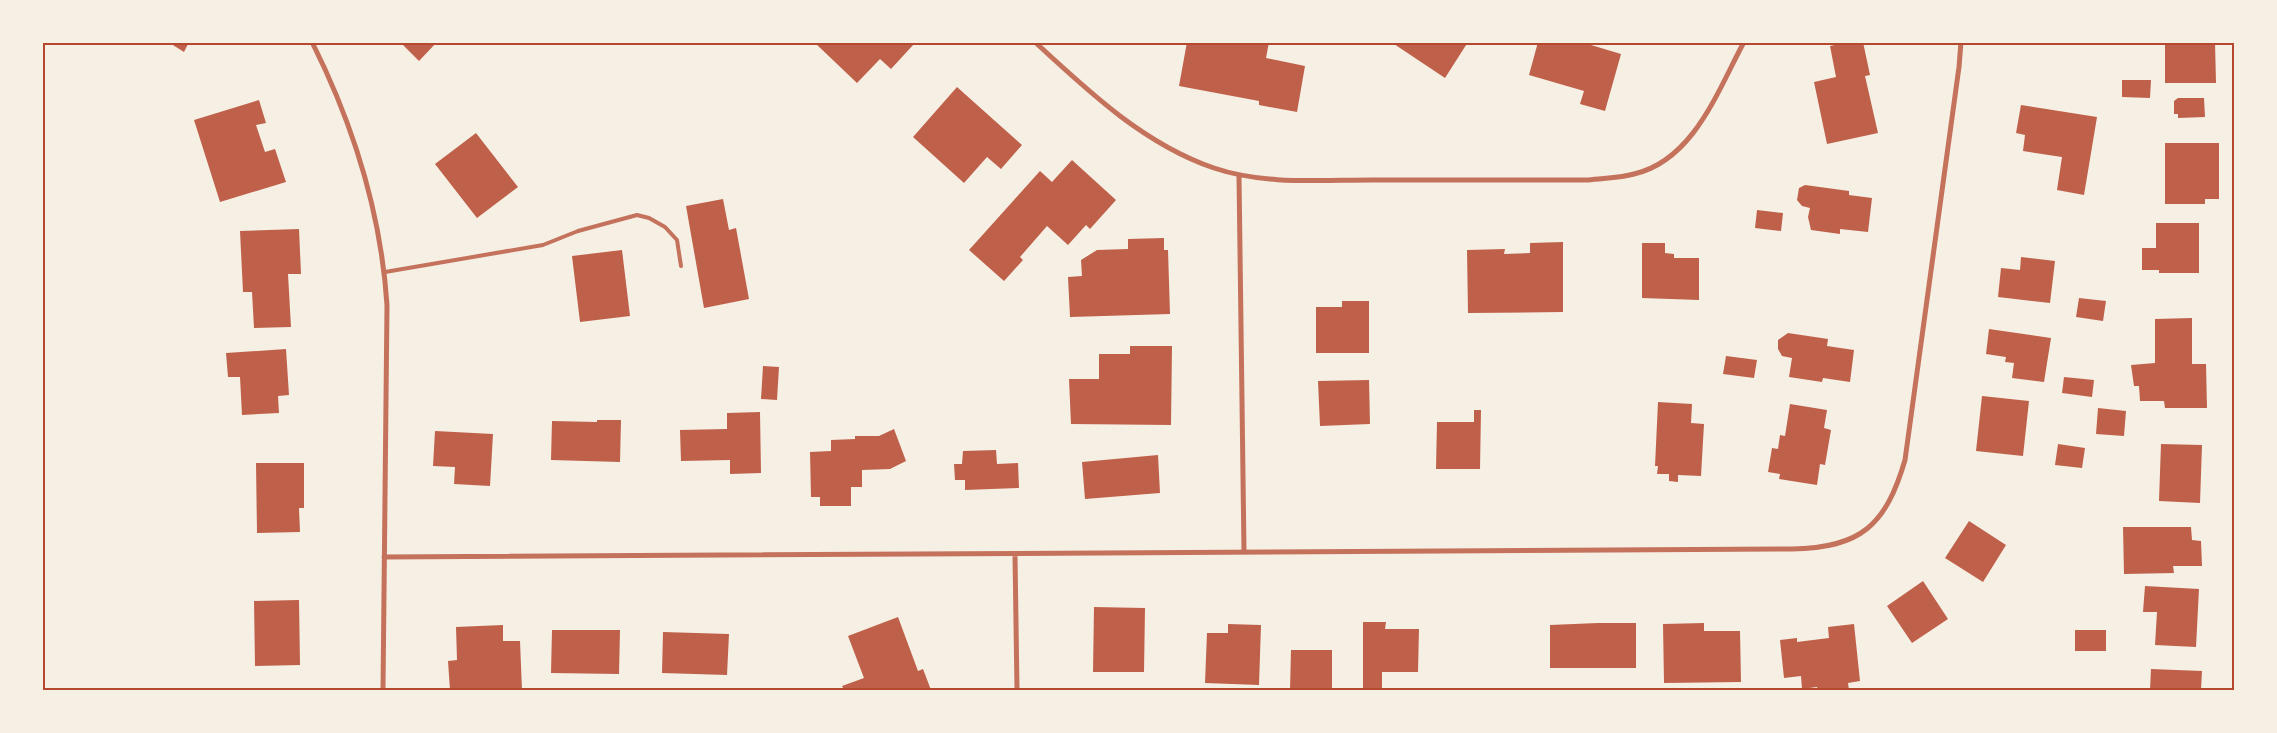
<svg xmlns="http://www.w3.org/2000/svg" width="2277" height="733" font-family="Signika,sans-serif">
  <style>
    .building { fill: #bf614a }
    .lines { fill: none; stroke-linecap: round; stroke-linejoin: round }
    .service { stroke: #c5725c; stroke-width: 4 }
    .minor { stroke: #c5725c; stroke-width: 5 }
    .neatline { fill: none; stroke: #b5482f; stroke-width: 2 }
  </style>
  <rect width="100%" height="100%" fill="#f6efe4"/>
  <path class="building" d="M168 42H189L184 52Z
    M400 42H437L419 61Z
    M814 42H912L914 44 891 69 880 59 857 83Z
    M1187 42H1269L1266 58 1305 66 1297 112 1259 105V101L1179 86Z
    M1391 42H1468L1445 78Z
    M1538 42H1581L1621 54 1605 111 1580 104 1584 91 1529 75Z
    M1848 42H1863L1870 75 1865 76 1878 133 1827 144 1814 82 1836 77 1830 46Z
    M2165 42H2215L2216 83H2165Z
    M2122 80H2151L2150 98 2122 97Z
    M957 87 1022 145 1001 169 987 157 964 183 913 137Z
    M2178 98H2204L2205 117 2178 118V114H2174V101Z
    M259 100 266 123 256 125 265 152 275 149 286 182 220 202 194 120Z
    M2021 105 2097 117 2084 195 2057 190 2062 157 2023 151 2025 135 2016 133Z
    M476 133 518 187 477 218 435 164Z
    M2165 143H2219V199H2205V204H2165Z
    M1072 160 1116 200 1090 229 1086 225 1068 245 1047 226 1020 257 1023 260 1004 281 969 250 1040 171 1052 182Z
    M1805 185 1849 191V195L1872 198 1868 232 1840 229V234L1811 230 1808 217 1810 208 1802 206 1797 200 1799 188Z
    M723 199 729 230 736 228 749 299 704 308 686 206Z
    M1757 210 1783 213 1781 231 1755 228Z
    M2156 223H2199V273H2159V270H2142V248H2156Z
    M299 229 301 274H288L291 327 254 328 252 292H243L240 231Z
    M1164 238V250H1168L1170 314 1070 317 1068 277 1082 276 1081 260 1097 250 1128 249V239Z
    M1563 242V312L1468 313 1467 250 1505 249 1504 254 1530 253V243Z
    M1642 243H1665V253L1674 254V258H1699V300L1642 298Z
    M622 250 630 316 580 322 572 256Z
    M2021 257 2055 261 2050 303 1998 297 2001 268 2020 270Z
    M2079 298 2106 301 2103 321 2076 317Z
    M1342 301H1369V353H1316V307H1342Z
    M2192 318V364H2206L2207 408H2165L2164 401H2140L2139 386H2134L2131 365 2155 363V319Z
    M1989 329 2051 338 2044 382 2012 378 2014 363 2005 362 2006 357 1986 354Z
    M1788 333 1828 339 1827 346 1854 350 1850 382 1823 378 1822 382 1789 377 1792 358 1782 356 1778 349V340Z
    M1130 346H1172L1171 425 1071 424 1069 379H1099V354H1130Z
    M286 349 289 395 278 396 279 413 242 415 240 377H228L226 353Z
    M1726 356 1757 360 1754 378 1723 374Z
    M763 366 779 367 777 400 761 399Z
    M2064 377 2094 380 2092 397 2062 393Z
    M1369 380 1370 424 1320 426 1318 381Z
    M1982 396 2029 401 2023 456 1976 451Z
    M1658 402 1692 404 1691 423 1704 424 1701 476 1678 475V482L1669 481V474H1657L1658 466H1655Z
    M1790 404 1827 410 1824 428 1831 430 1825 465 1820 464 1817 485 1779 479 1780 474 1768 472 1772 448 1778 449 1780 435 1785 436Z
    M2098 408 2126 411 2124 436 2096 434Z
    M1474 410H1481L1480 469H1436L1437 422H1474Z
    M760 412 761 473 730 474V460L681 461 680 430 727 429V413Z
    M597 420H621L620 462 551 460 552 421 597 422Z
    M894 429 906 461 890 469 862 470V487H851V506H820V497H811L810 452 831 451V440L855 439V436H879Z
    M435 431 493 434 490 486 454 484 455 467 433 466Z
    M2058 444 2085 448 2082 468 2055 465Z
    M2161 444 2202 445 2200 503 2159 501Z
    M996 450 997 464 1018 463 1019 488 965 490V480H955L954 464H962L963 451Z
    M1158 455 1160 493 1085 499 1082 462Z
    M256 463H304V508H299L300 532 257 533Z
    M1969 521 2006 545 1983 582 1945 558Z
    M2123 527H2191L2192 540 2201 541 2202 566H2173L2174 573 2124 574Z
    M1923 581 1948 619 1912 643 1887 606Z
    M2145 586 2199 589 2196 647 2155 645 2157 612H2143Z
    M299 600 300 665 255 666 254 601Z
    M1094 607 1145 608 1144 672H1093Z
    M898 617 918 671 923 669 931 690H844L842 686 864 678 848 636Z
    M1363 622H1386L1385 629H1419L1418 672H1382V689H1363Z
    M1598 623H1636V668H1550V625Z
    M1704 623V631H1740L1741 682 1664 683 1663 624Z
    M1228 624 1261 625 1259 685 1205 683 1207 633H1228Z
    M1854 624 1860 681 1848 683 1849 690H1818L1817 687 1802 689 1801 676 1784 678 1780 640 1797 638V642L1829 638 1828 627Z
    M503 625V641H520L522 690H450L448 661 457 660 456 627Z
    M552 630H620L619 674 551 673Z
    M2075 630H2106V651H2075Z
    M663 632 729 634 727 675 662 673Z
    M1291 650H1332V690H1290Z
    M2151 669 2202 671 2201 690H2150Z"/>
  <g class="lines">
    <path class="service" d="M385 272 543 245 578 231 637 215 649 218 665 227 677 240 681 266"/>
    <path class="minor" d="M312 42C353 124 381 213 387 305L383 690
      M1035 42C1089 92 1144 144 1214 168 1264 185 1320 180 1372 180 1444 180 1516 180 1588 180 1603 178 1620 178 1634 174 1694 160 1718 90 1744 42
      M1239 176 1244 551
      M1015 555 1017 690
      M384 557 1792 549C1861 548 1886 525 1905 460L1959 67 1961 42"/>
  </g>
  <rect width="2277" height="733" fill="none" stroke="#f6efe4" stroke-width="88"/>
  <rect x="44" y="44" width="2189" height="645" class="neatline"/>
</svg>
